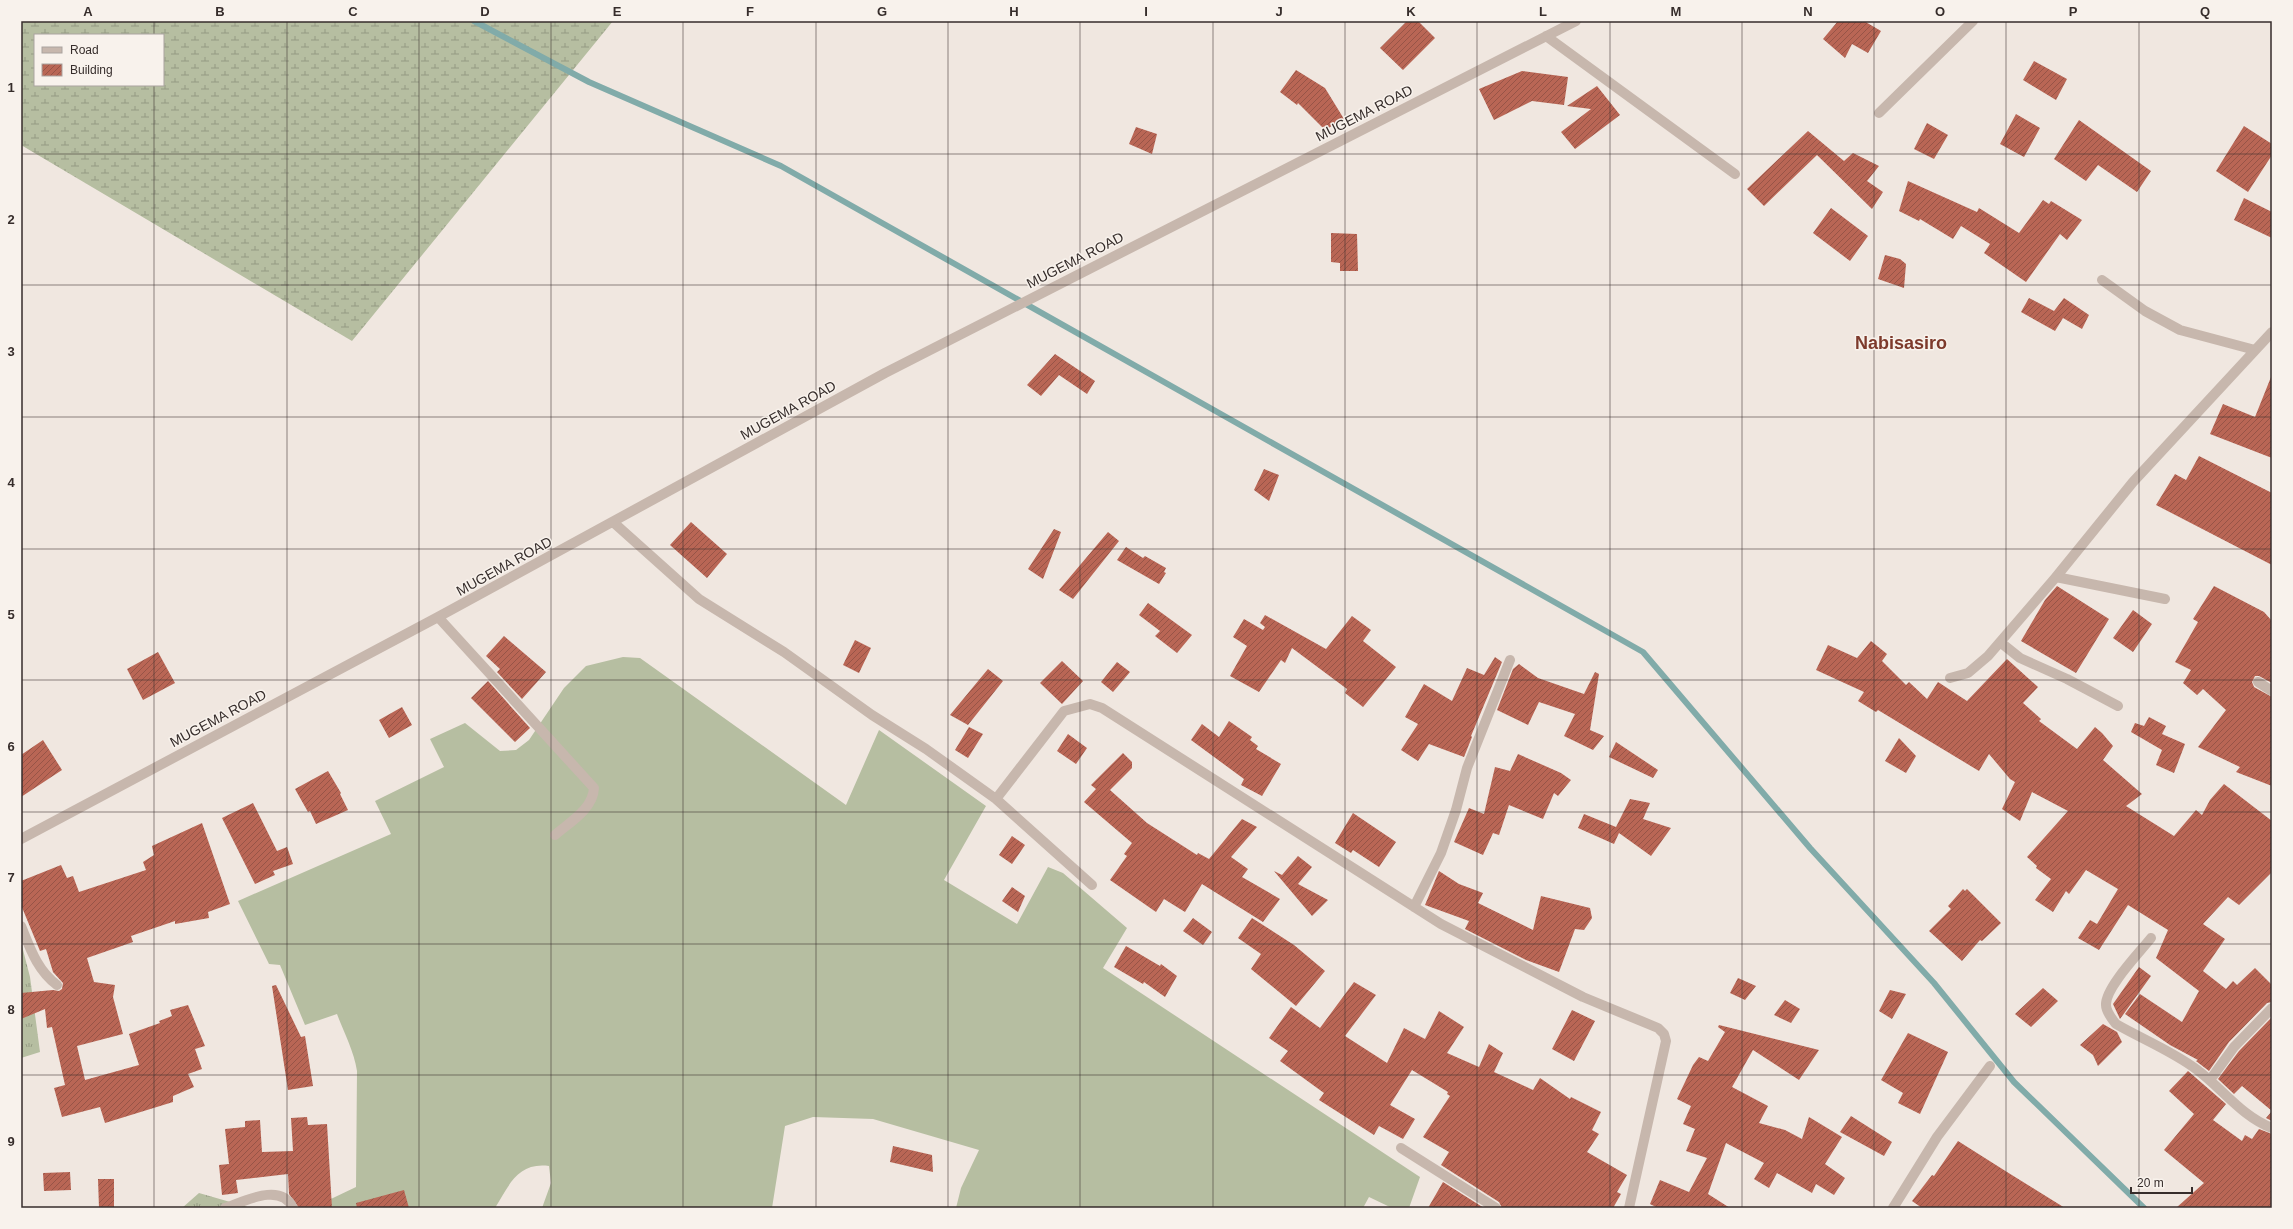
<svg xmlns="http://www.w3.org/2000/svg" width="2293" height="1229" font-family="Helvetica,sans-serif">
  <style>
    .grass { fill: #b6bea1 }
    .wetland { fill: url(#wetland-marsh); fill-rule: evenodd }
    .park { fill: url(#park-tufts) }
    .lines { fill: none; stroke-linecap: round; stroke-linejoin: round }
    .stream { stroke: #81aba9; stroke-width: 6 }
    .building { fill: url(#building-hatch) }
    .minor { stroke: #c7b7ad; stroke-width: 10 }
    .grid { fill: none; stroke: #362d2b; stroke-width: 1; stroke-opacity: 0.55 }
    .labels { text-anchor: middle; stroke-width: 3; stroke-linejoin: round; paint-order: stroke }
    .street-label { font-size: 14px; fill: #362d2b; stroke: #f8f2ec }
    .district-label { font-size: 18px; font-weight: bold; fill: #7d3a2c; stroke: #f8f2ec }
    .neatline { fill: none; stroke: #362d2b; stroke-width: 1.5 }
    .grid-label { font-size: 13px; text-anchor: middle; font-weight: bold; fill: #362d2b }
  </style>
  <defs>
    <pattern id="wetland-marsh" width="20" height="14" patternUnits="userSpaceOnUse"><rect width="20" height="14" fill="#b6bea1"/><path d="M1 5h8M5 5V1M11 12h8M15 12V8" fill="none" stroke="#959b83"/></pattern>
    <pattern id="park-tufts" width="24" height="20" patternUnits="userSpaceOnUse"><rect width="24" height="20" fill="#b6bea1"/><path d="M3 7l-1-3M5 7V3M7 7l1-3M15 17l-1-3M17 17v-4M19 17l1-3" fill="none" stroke="#959b83"/></pattern>
    <pattern id="building-hatch" width="6" height="6" patternUnits="userSpaceOnUse"><rect width="6" height="6" fill="#b96655"/><path d="M-1 1l2-2M0 6l6-6M5 7l2-2" fill="none" stroke="#975447"/></pattern>
  </defs>
  <rect width="100%" height="100%" fill="#f0e7e0"/>
  <path class="grass" d="M623 657 640 658 846 805 879 730 986 806 944 880 1017 924 1048 867 1063 873 1127 928 1103 968 1420 1177 1409 1208H1392L1369 1197 1363 1208H956L961 1188 979 1150 873 1119 813 1117 785 1126 772 1208H542L551 1183 549 1166C518 1162 509 1185 495 1208H312L356 1187 357 1071C354 1051 344 1033 337 1014L305 1025 280 965 269 964 238 901 391 834 375 801 444 767 430 739 465 723 500 751 516 750 529 740 564 688 586 666Z"/>
  <path class="wetland" d="M21 21H613L352 341 21 145ZM35 35H163V85H35Z"/>
  <path class="park" d="M21 942 30 977 40 1052 21 1058Z
    M199 1193 251 1208H182Z"/>
  <g class="lines">
    <path class="stream" d="M474 21 589 82 781 166 1643 652 1810 848 1934 983 2014 1082 2144 1208"/>
  </g>
  <path class="building" d="M1407 21H1418L1435 38 1403 70 1380 48Z
    M1838 21H1864L1881 31 1868 53 1852 44 1845 58 1823 39Z
    M2034 61 2067 79 2056 100 2023 80Z
    M1296 70 1325 88 1344 119 1325 130 1298 103 1297 105 1280 92Z
    M1522 71 1568 77 1564 105 1532 101 1494 120 1479 89Z
    M1597 86 1620 115 1575 149 1561 132 1591 109 1567 106Z
    M2016 114 2040 128 2024 157 2000 144Z
    M2079 120 2151 171 2137 192 2098 165 2086 181 2054 159Z
    M1927 123 1948 135 1934 159 1914 149Z
    M2244 126 2272 144V155L2248 192 2216 171Z
    M1136 127 1157 134 1152 154 1129 144Z
    M1808 131 1844 161 1853 153 1879 166 1867 181 1883 192 1872 209 1817 155 1764 206 1747 189Z
    M1908 181 1977 212 1979 208 2019 233 2043 200 2049 204 2051 201 2082 220 2067 240 2060 234 2026 282 1984 253 1990 244 1961 226 1953 239 1920 219 1919 221 1899 211Z
    M2244 198 2272 212V238L2234 220Z
    M1831 208 1868 236 1850 261 1813 233Z
    M1331 233 1357 234 1358 271H1340V263L1331 262Z
    M1885 255 1900 259 1906 264 1904 288 1878 279Z
    M2029 298 2054 311 2064 298 2089 315 2082 329 2063 318 2055 331 2021 312Z
    M1055 354 1095 381 1087 394 1059 375 1041 396 1027 385Z
    M2271 377 2272 458 2210 434 2223 404 2255 417Z
    M2199 456 2272 493V565L2156 505 2175 474 2186 480Z
    M1264 469 1279 475 1269 501 1254 490Z
    M691 522 727 554 707 578 670 545Z
    M1054 529 1061 532 1043 579 1028 569Z
    M1108 532 1119 541 1073 599 1059 590Z
    M1126 547 1143 558 1145 556 1166 568 1164 572 1166 573 1159 584 1117 560Z
    M2057 586 2109 619 2076 673 2021 641 2045 600Z
    M2214 586 2264 612 2272 621V683L2259 676H2255L2252 682 2254 687 2272 697V786L2236 772 2240 767 2198 747 2226 710 2203 689 2197 695 2183 683 2191 670 2175 662 2198 622 2193 619Z
    M1148 603 1192 635 1177 653 1155 636 1160 631 1139 615Z
    M2133 610 2152 624 2133 652 2113 638Z
    M1265 615 1326 649 1352 616 1371 630 1363 641 1396 667 1363 707 1345 693 1347 689 1292 648 1285 663 1281 660 1259 692 1230 676 1247 646 1233 637 1244 619 1263 630 1265 627 1260 623Z
    M504 636 546 672 522 699 497 672 500 669 486 656Z
    M855 640 871 648 859 673 843 665Z
    M1871 641 1887 654 1882 661 1906 685 1909 682 1927 699 1938 682 1967 701 2007 659 2038 687 2023 703 2041 719 2039 721 2077 749 2095 727 2102 733 2113 746 2103 760 2142 794 2126 806 2174 836 2196 810 2202 815 2210 800 2224 784 2272 821V872L2239 905 2228 897 2203 924 2225 939 2203 971 2226 989 2233 981 2237 985 2255 968 2272 985V1002L2267 1003 2229 1042 2209 1071 2196 1061 2198 1060 2170 1045 2125 1014 2140 994 2182 1022 2199 991 2156 958 2168 930 2128 905 2099 950 2078 938 2090 920 2097 924 2118 889 2086 870 2069 894 2066 891 2053 912 2035 900 2051 879 2036 868 2037 866 2027 857 2068 811 2032 792 2020 821 2002 809 2015 782 2010 779 1989 754 1979 771 1878 710 1876 712 1858 701 1864 692 1816 670 1828 645 1857 658Z
    M158 652 175 683 143 700 127 669Z
    M1495 657 1502 662 1471 736 1472 737 1464 757 1429 744 1418 761 1401 750 1418 724 1405 717 1424 684 1452 701 1467 668 1484 675Z
    M1062 661 1083 681 1062 704 1040 683Z
    M1117 662 1130 672 1113 692 1101 682Z
    M1519 664 1538 678 1584 694 1595 672 1599 674 1590 730 1604 736 1593 750 1564 736 1575 714 1539 702 1528 725 1497 710 1513 669Z
    M988 669 1003 681 968 725 950 715Z
    M488 681 530 728 515 742 471 698Z
    M402 707 412 725 389 738 379 720Z
    M2149 717 2166 726 2162 734 2185 744 2174 773 2156 765 2162 750 2131 732 2135 723 2144 726Z
    M1229 721 1252 737 1250 740 1258 746 1256 749 1281 764 1262 796 1241 785 1244 779 1191 740 1202 724 1219 737Z
    M969 727 983 734 968 758 955 750Z
    M1068 734 1087 748 1076 764 1057 751Z
    M1899 738 1916 756 1906 773 1885 761Z
    M43 740 62 770 21 797V755Z
    M1616 742 1658 770 1653 778 1609 757Z
    M1123 753 1132 762V768L1110 790 1147 823 1197 855 1198 853 1209 859 1242 819 1257 827 1231 857 1248 869 1242 877 1280 899 1263 922 1202 884 1185 912 1164 899 1156 912 1110 880 1127 856 1124 854 1132 843 1084 802 1096 789 1091 785Z
    M1518 754 1561 773 1571 780 1558 796 1554 793 1543 819 1509 805 1499 835 1493 833 1483 855 1454 842 1469 808 1484 814 1495 767 1510 771Z
    M328 771 341 793 340 794 348 810 316 824 310 811 308 812 295 789Z
    M1630 799 1650 803 1643 819 1671 828 1651 856 1619 833 1614 844 1578 828 1584 814 1616 827Z
    M253 803 277 851 287 847 293 864 273 871 275 875 255 884 222 818Z
    M1353 813 1396 842 1379 867 1353 850 1351 853 1335 843Z
    M202 823 230 904 208 912 209 918 175 924V921L131 936 133 942 87 958 94 982 115 985 113 997 123 1034 77 1046 85 1080 139 1065 129 1034 160 1023 159 1021 172 1016 170 1010 188 1005 205 1046 195 1049 202 1069 188 1074 194 1087 173 1096V1102L105 1123 100 1107 62 1117 54 1088 65 1085 52 1027 47 1028 45 1009 21 1019V993L53 990 59 991 62 989 63 983 53 972 46 949 40 951 21 905V881L61 865 67 878 73 876 79 892 146 870 143 862 154 855 152 846Z
    M1012 836 1025 845 1012 864 999 855Z
    M1298 856 1312 867 1298 884 1328 900 1312 916 1274 871 1282 875Z
    M1439 871 1459 884 1483 893 1478 903 1533 930 1541 896 1590 908 1592 918 1584 930 1575 929 1559 972 1526 960 1465 929 1469 921 1425 905Z
    M1012 887 1025 896 1018 912 1002 901Z
    M1963 889 1965 891 1967 889 2001 923 1982 941 1980 940 1962 961 1929 931 1951 909 1948 906Z
    M1193 918 1212 932 1203 945 1183 931Z
    M1252 918 1294 945 1325 971 1296 1006 1251 969 1261 954 1238 938Z
    M1126 946 1160 966 1161 964 1177 976 1165 997 1144 982 1143 984 1114 967Z
    M2139 967 2151 976 2120 1019 2113 1004Z
    M1738 978 1756 986 1745 1000 1730 993Z
    M1354 982 1376 995 1345 1036 1387 1063 1404 1028 1425 1039 1439 1011 1464 1027 1447 1053 1479 1067 1489 1044 1503 1053 1494 1072 1533 1090 1540 1078 1570 1099 1571 1097 1601 1112 1592 1130 1599 1134 1587 1152 1627 1175 1617 1192 1621 1194 1613 1208H1502L1499 1202 1441 1165 1449 1152 1423 1137 1450 1096 1447 1094 1448 1092 1412 1070 1390 1105 1415 1119 1403 1139 1379 1126 1374 1135 1319 1100 1324 1093 1280 1061 1288 1051 1269 1038 1291 1007 1320 1028Z
    M276 985 301 1037 305 1036 313 1086 288 1090 272 986Z
    M2043 988 2058 1001 2031 1027 2015 1014Z
    M1890 990 1906 994 1892 1019 1879 1011Z
    M1785 1000 1800 1009 1791 1023 1774 1015Z
    M1572 1010 1595 1021 1574 1061 1552 1049Z
    M2272 1017V1121L2266 1118 2272 1111 2242 1086 2234 1094 2218 1079 2239 1051Z
    M2103 1024 2117 1032 2122 1042 2098 1066 2093 1055 2080 1045Z
    M1719 1025 1819 1050 1799 1080 1753 1050 1732 1087 1768 1106 1759 1123 1785 1130 1802 1139 1809 1117 1842 1137 1825 1164 1845 1178 1834 1195 1816 1184 1812 1193 1777 1173 1769 1188 1754 1179 1764 1163 1726 1143 1708 1194 1730 1208H1658L1650 1204 1660 1180 1689 1192 1707 1158 1686 1151 1695 1129 1683 1124 1691 1106 1677 1099 1693 1065 1699 1057 1708 1061 1725 1032 1718 1027Z
    M1908 1033 1948 1052 1920 1114 1898 1103 1903 1093 1881 1080Z
    M2188 1071 2226 1104 2213 1120 2242 1141 2245 1135 2252 1139 2259 1129 2272 1134V1208H2176L2204 1183 2164 1150 2194 1114 2169 1091Z
    M1851 1116 1892 1142 1884 1156 1840 1132Z
    M307 1117 308 1125 327 1124 332 1208H299L289 1194 288 1174 236 1180 238 1193 222 1195 219 1165 229 1164 225 1129 245 1127V1121L260 1120 262 1152 293 1151 291 1118Z
    M1958 1141 2007 1172 2065 1208H1922L1912 1201 1932 1175 1934 1176Z
    M893 1146 932 1155 933 1172 890 1162Z
    M70 1172 71 1190 44 1191 43 1173Z
    M98 1179H114V1208H99Z
    M1443 1182 1484 1208H1428Z
    M404 1190 409 1208H357L356 1203Z"/>
  <g class="lines">
    <path class="minor" d="M1546 36 1735 174
      M1879 113 1973 21
      M2102 280 2145 311 2180 330 2255 350
      M613 522 699 599 784 652 872 715 926 749 996 799 1092 885
      M2056 577 2165 599
      M438 617 594 788C593 809 570 822 555 835
      M2000 642 2020 658 2067 679 2118 706
      M1950 678 1968 673 1988 656 2056 577 2133 482 2272 332
      M2258 682 2272 691
      M996 799 1064 711 1090 704 1102 708 1441 924 1583 997 1658 1028 1664 1034 1666 1041 1629 1208
      M21 839 438 617 885 373 1576 21
      M1414 907 1441 853 1456 810 1467 768 1510 660
      M21 926C30 948 37 970 57 985
      M2151 938C2140 952 2105 988 2106 1005 2106 1012 2112 1019 2116 1024 2142 1039 2172 1051 2196 1069 2222 1088 2241 1116 2272 1128
      M2210 1080 2234 1047 2272 1008
      M1401 1148 1496 1208
      M225 1208C245 1201 281 1182 293 1208
      M1893 1208 1937 1137 1990 1066"/>
  </g>
  <path class="grid" d="M154 21V35M287 21V1208M419 21V1208M551 21V1208M683 21V1208M816 21V1208M948 21V1208M1080 21V1208M1213 21V1208M1345 21V1208M1477 21V1208M1610 21V1208M1742 21V1208M1874 21V1208M2006 21V1208M2139 21V1208M154 85V1208M21 154H2272M21 285H2272M21 417H2272M21 549H2272M21 680H2272M21 812H2272M21 944H2272M21 1075H2272"/>
  <g class="labels">
    <g class="street-label">
      <text transform="translate(1364 113) rotate(-27)" y="5">MUGEMA ROAD</text>
      <text transform="translate(1075 260) rotate(-27)" y="5">MUGEMA ROAD</text>
      <text transform="translate(788 410) rotate(-29)" y="5">MUGEMA ROAD</text>
      <text transform="translate(504 566) rotate(-29)" y="5">MUGEMA ROAD</text>
      <text transform="translate(218 718) rotate(-28)" y="5">MUGEMA ROAD</text>
    </g>
    <g class="district-label">
      <text x="1901" y="349">Nabisasiro</text>
    </g>
  </g>
  <rect width="2293" height="1229" fill="none" stroke="#f8f2ec" stroke-width="44"/>
  <rect x="34" y="34" width="130" height="52" fill="#f8f2ec" stroke="#aaa39f"/>
  <rect x="42" y="47" width="20" height="6" fill="#c7b7ad" stroke="#aaa39f"/>
  <text x="70" y="54" font-size="12" fill="#362d2b">Road</text>
  <rect x="42" y="64" width="20" height="12" fill="url(#building-hatch)" stroke="#aaa39f"/>
  <text x="70" y="74" font-size="12" fill="#362d2b">Building</text>
  <path d="M2131 1187v6h61v-6" fill="none" stroke="#362d2b" stroke-width="2"/>
  <text x="2137" y="1187" font-size="12" fill="#362d2b" stroke="#f8f2ec" stroke-width="3" paint-order="stroke">20 m</text>
  <rect x="22" y="22" width="2249" height="1185" class="neatline"/>
  <g class="grid-label">
    <text x="88" y="16">A</text>
    <text x="220" y="16">B</text>
    <text x="353" y="16">C</text>
    <text x="485" y="16">D</text>
    <text x="617" y="16">E</text>
    <text x="750" y="16">F</text>
    <text x="882" y="16">G</text>
    <text x="1014" y="16">H</text>
    <text x="1146" y="16">I</text>
    <text x="1279" y="16">J</text>
    <text x="1411" y="16">K</text>
    <text x="1543" y="16">L</text>
    <text x="1676" y="16">M</text>
    <text x="1808" y="16">N</text>
    <text x="1940" y="16">O</text>
    <text x="2073" y="16">P</text>
    <text x="2205" y="16">Q</text>
    <text x="11" y="92">1</text>
    <text x="11" y="224">2</text>
    <text x="11" y="356">3</text>
    <text x="11" y="487">4</text>
    <text x="11" y="619">5</text>
    <text x="11" y="751">6</text>
    <text x="11" y="882">7</text>
    <text x="11" y="1014">8</text>
    <text x="11" y="1146">9</text>
  </g>
</svg>
